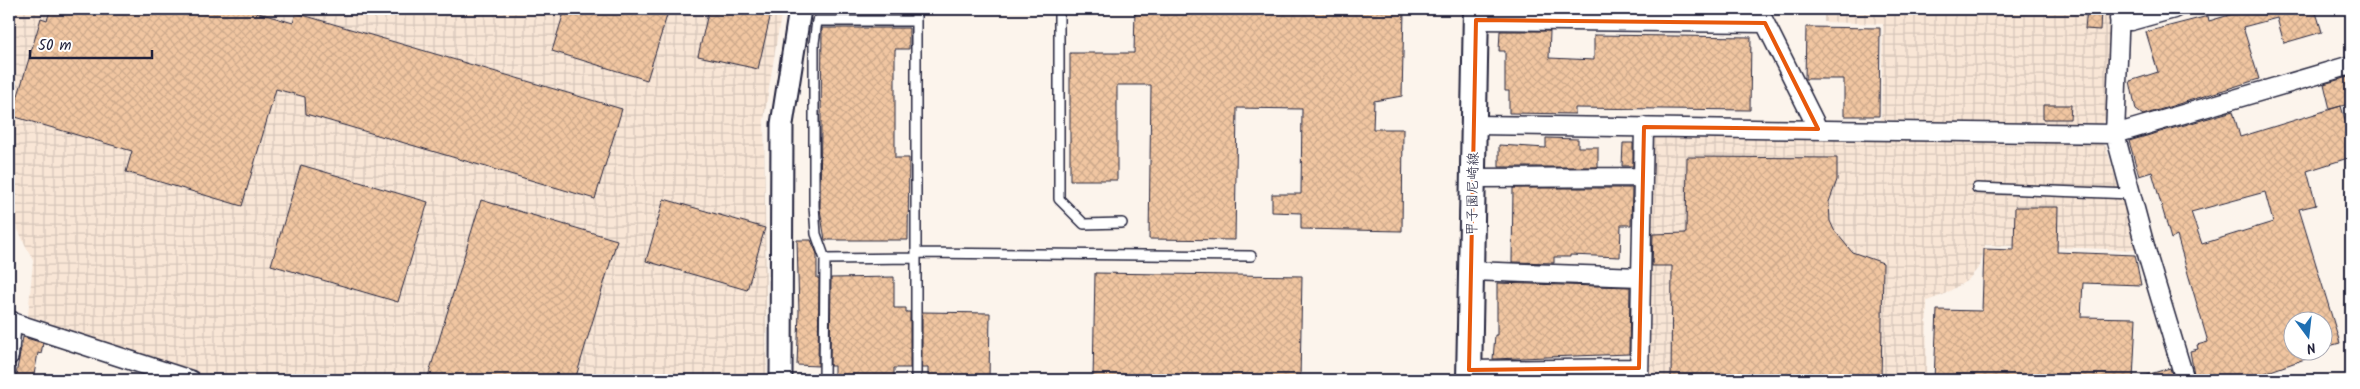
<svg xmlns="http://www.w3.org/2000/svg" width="2360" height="389" font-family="Kalam,'Klee One',sans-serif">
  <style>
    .industrial { fill: url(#industrial-grid) }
    .building { fill: url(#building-cross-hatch); stroke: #22223b; fill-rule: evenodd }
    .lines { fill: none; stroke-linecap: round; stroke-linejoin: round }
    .service-casing { stroke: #22223b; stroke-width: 12 }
    .minor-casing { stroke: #22223b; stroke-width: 21 }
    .tertiary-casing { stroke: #22223b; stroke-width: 25 }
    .secondary-casing { stroke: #22223b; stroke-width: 28 }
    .service { stroke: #fff; stroke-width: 9 }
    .minor { stroke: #fff; stroke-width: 18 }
    .tertiary { stroke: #fff; stroke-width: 21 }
    .secondary { stroke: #fff; stroke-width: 24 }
    .marked { fill: none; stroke: #e8590c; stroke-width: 4; stroke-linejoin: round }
    .labels { text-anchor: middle; stroke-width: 4; stroke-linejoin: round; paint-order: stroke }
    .street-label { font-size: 14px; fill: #22223b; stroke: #fff }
  </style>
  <defs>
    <pattern id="industrial-grid" width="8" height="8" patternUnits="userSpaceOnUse" patternTransform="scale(1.25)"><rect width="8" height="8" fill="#f9e6d6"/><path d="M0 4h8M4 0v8" fill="none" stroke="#d5c5b9"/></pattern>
    <pattern id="building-cross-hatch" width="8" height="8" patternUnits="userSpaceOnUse" patternTransform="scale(1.25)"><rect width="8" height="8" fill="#f1c6a1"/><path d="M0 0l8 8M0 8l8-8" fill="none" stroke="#ceaa8c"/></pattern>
  </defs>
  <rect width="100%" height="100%" fill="#fcf4ec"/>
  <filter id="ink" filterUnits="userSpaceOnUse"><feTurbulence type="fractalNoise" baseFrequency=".02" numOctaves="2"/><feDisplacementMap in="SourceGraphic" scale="10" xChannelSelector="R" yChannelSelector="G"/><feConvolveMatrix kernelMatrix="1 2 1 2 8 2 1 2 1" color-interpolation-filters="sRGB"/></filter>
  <g filter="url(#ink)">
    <path class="industrial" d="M9 9H782L764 119 767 380H213L28 316 33 261 14 221 9 220Z
      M1824 9H2114L2109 116 2100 125 1881 120 1883 24 1824 22Z
      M1658 135 2101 142 2106 147 2138 250 1985 245 1980 266 1968 280 1943 295 1927 301 1926 380H1645L1651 141Z"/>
    <path class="building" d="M51 9H245L293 23 296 13 622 109 595 199 306 114 305 97 276 89 242 206 126 172 132 151 12 116 41 18 47 20Z
      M565 9H669L647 80 552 51Z
      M709 9H772L758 69 698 56Z
      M1135 9H1376V11H1404L1402 96 1374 101 1373 129H1403L1402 231 1301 229V213L1272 212V194H1301L1302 109 1237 108 1235 240 1149 239 1151 85H1117V180H1070V53H1134Z
      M2087 9H2101L2100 30 2085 29Z
      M2242 9H2315L2322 32 2284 43 2277 18 2243 27 2259 79 2143 115 2136 110 2130 81 2158 72 2146 32 2208 16 2209 21 2243 11Z
      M1806 27 1880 28 1879 116H1844V79H1805Z
      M822 28H909V49H895V158H909L908 240H825L820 209Z
      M1500 31H1550L1549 58 1594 60V35L1751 37 1750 110 1575 108V114L1509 113V91H1505V51H1499Z
      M2351 76V100L2348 101 2349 104 2330 109 2324 84Z
      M2043 105H2071L2070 119H2043Z
      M2341 106 2351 139V157L2307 171 2316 205 2299 209 2340 343 2322 348V322H2292V352L2322 353 2245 380H2195L2190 351 2198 349 2197 345 2208 342 2177 236 2171 239 2152 172 2139 176 2129 141 2233 111 2240 137ZM2265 192 2273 222 2202 244 2191 212Z
      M1546 138 1578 139V147H1598V167H1499V145L1546 148Z
      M1623 143H1633V166H1622Z
      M1687 157 1837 158V180L1829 202 1830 221 1834 230 1852 252 1883 263 1881 380H1671L1672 266H1652L1653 234 1686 233Z
      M301 165 428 202 398 302 271 265Z
      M1513 188H1632L1631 225H1621L1620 257 1570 255V257H1554V263L1512 262Z
      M664 199 765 228 747 290 646 261Z
      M481 200 617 240 575 380H427Z
      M2015 207H2058L2057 252 2135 255 2141 285 2083 283 2081 317 2136 318 2133 380H1934L1937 310 1982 311 1984 249 2014 250Z
      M797 240H811L817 254V278H819L818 366 797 365 799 312Z
      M1095 273 1302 276 1300 380H1093Z
      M894 277V308H906V312H910V368H894V380H834V366H830L831 278Z
      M1497 283 1630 287 1629 354 1493 359 1495 335H1497Z
      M922 312 990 313 989 380H928V368H922Z
      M23 337 43 343 41 354 38 353 33 380H15Z
      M2170 368 2174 380H2140V377Z"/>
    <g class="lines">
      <g class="service-casing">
        <path id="service" d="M1059 9V199L1084 224 1122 223
          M1977 188 2132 194
          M916 253 1251 256
          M825 259 816 234 814 206V43L817 21H916
          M824 380 825 259 916 258
          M916 380V9"/>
      </g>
      <g class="minor-casing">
        <path id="minor" d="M1758 9 1818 129
          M2120 9 2115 134 2351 65
          M2119 19 2131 21 2174 9
          M1476 20 1765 23
          M1474 125 2115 134 2149 261 2185 380
          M1473 178 1643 177
          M1471 271 1641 277
          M9 321 191 380
          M9 356 12 321
          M1469 370 1639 368
          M1639 380 1644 127"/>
      </g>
      <g class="tertiary-casing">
        <path id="tertiary" d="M781 380 782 124 800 9"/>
      </g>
      <g class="secondary-casing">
        <path id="secondary" d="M1469 380 1476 9"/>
      </g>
      <use href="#service" class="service"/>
      <use href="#minor" class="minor"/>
      <use href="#tertiary" class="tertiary"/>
      <use href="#secondary" class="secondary"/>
    </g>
  </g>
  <path class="marked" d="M1476 20 1765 23 1818 129 1644 127 1639 368 1469 370Z"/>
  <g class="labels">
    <g class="street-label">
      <text transform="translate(1472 194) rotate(-89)" y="5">甲子園尼崎線</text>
    </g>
  </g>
  <rect width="2360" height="389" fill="none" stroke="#fff" stroke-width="30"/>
  <rect x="15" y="15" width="2330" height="359" fill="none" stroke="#22223b" stroke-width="2" filter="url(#ink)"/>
  <g transform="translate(2308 336) rotate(165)"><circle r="24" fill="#ffffff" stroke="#a7a7b1"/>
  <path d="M0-4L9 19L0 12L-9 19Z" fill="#1f6fb2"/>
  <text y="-8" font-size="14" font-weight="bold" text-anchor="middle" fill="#22223b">N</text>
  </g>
  <path d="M30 50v8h122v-8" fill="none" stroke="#22223b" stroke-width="2.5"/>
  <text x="38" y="50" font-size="15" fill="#22223b" stroke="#ffffff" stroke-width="4" paint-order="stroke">50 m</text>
</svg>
